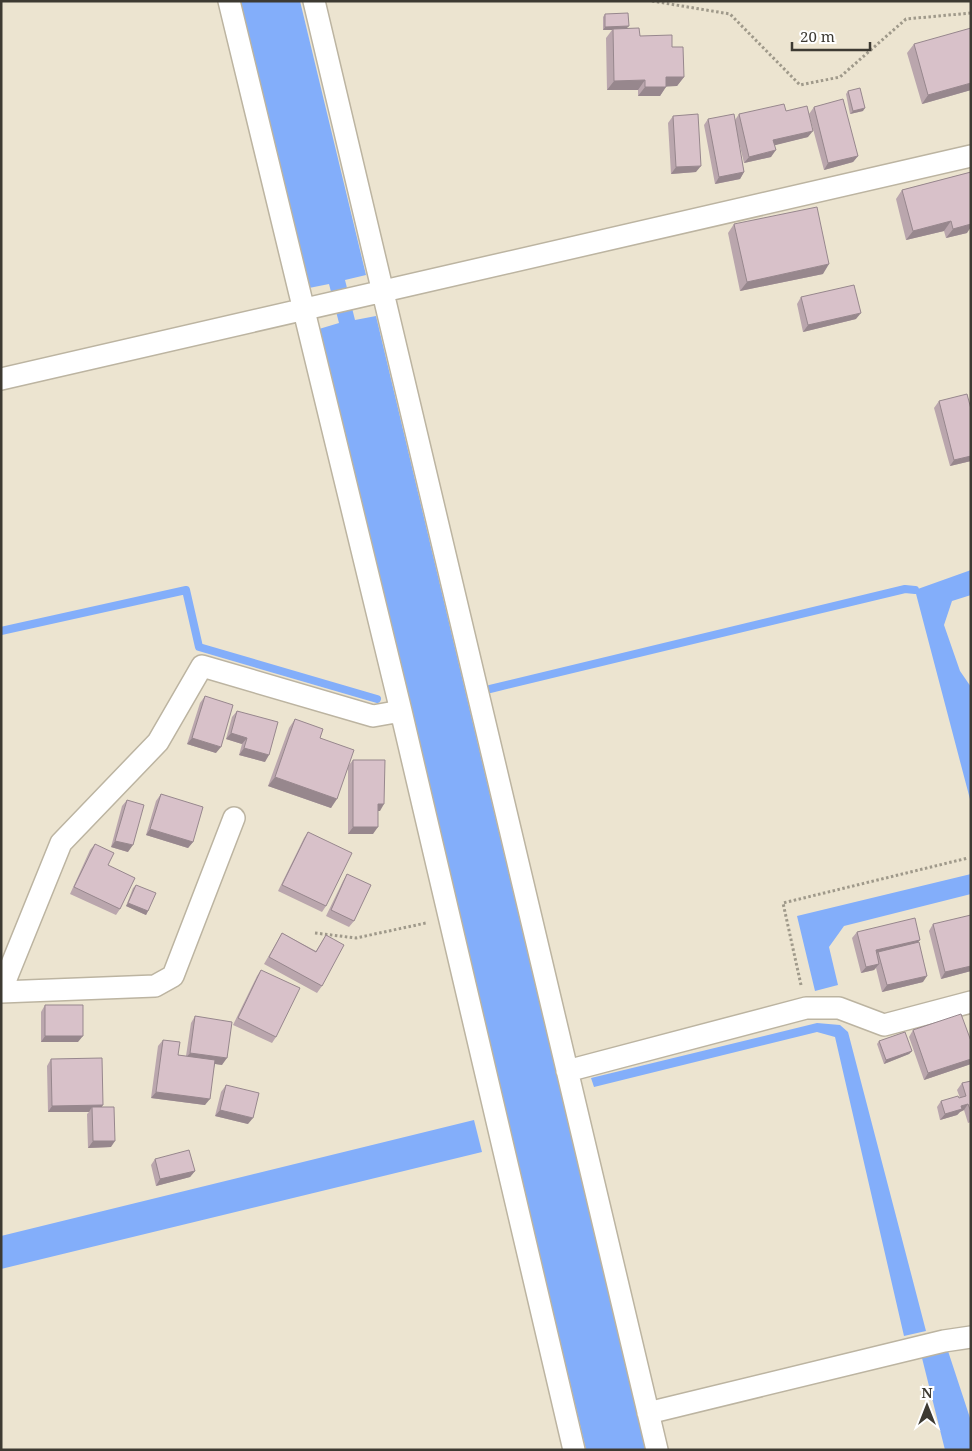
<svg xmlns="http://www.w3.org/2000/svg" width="972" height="1451" font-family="'Noto Serif',serif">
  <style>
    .water { fill: #83aefa }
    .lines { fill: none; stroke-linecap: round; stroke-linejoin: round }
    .stream { stroke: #83aefa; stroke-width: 8 }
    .street-casing { stroke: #bcb4a1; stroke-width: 24 }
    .path { stroke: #9f998a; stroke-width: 3; stroke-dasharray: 2.5 2.5; stroke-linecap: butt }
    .street { stroke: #fff; stroke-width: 21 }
    .wall { fill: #baa6ad }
    .shaded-wall { fill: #97878d }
    .building { fill: #d8c1c9; stroke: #97878d }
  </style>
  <rect width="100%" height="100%" fill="#ece4d0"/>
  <path class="water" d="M240 1H300L366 275 345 280 355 320 376 316 646 1450H586L319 329 339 323 329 284 309 288Z
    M971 570V595L952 601 944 625 960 671 971 687V803L915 590Z
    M971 874V894L844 926 829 947 838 985 815 991 797 916Z
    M817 1023 840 1025 848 1032 926 1331 904 1336 835 1037 817 1032 594 1087 591 1078Z
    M474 1120 482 1152 1 1269V1236Z
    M948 1351 971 1421V1450H945L922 1358Z"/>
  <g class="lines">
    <path class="stream" d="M1 631 186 590 199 647 377 699
      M490 689 905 589 915 590"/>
    <g class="street-casing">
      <path id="street" d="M229 1 401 711 574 1450
        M314 1 657 1450
        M1 379 971 156
        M1 991 61 843 158 742 202 666 373 716 401 711
        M1 992 155 986 173 976 234 818
        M567 1071 806 1008H839L884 1025 971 1002
        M648 1413 944 1341 971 1337"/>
    </g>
    <path class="path" d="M652 1 730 14 800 85 840 77 906 19 971 13
      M315 933 356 938 426 923
      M801 985 783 903 968 858"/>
    <use href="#street" class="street"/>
  </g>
  <path class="wall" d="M605 14 640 36 672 47 684 77 677 86H666L660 96H638V90H607L606 38 612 30H603V17Z
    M914 44 971 90 922 104 907 53Z
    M848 91 863 111 850 114 846 94Z
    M814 107 858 156 853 162 824 170 809 114Z
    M786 111 808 137 774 145 771 157 744 163 737 134 744 172 740 179 715 184 704 125 708 119 735 120 739 114Z
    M673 116 696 172 671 174 668 123Z
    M971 172 967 233 946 238 944 231 906 240 896 199 902 190Z
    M734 224 823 274 740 291 728 233Z
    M801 297 856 319 803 332 797 304Z
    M939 401 971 409V461L950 466 934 408Z
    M205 696 216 753 187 744 200 703Z
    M237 711 265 762 239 755 242 744 226 739 232 717Z
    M295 719 320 738 349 765 353 760 380 811H378L373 834H348V768L331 808 268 786 289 728Z
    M161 794 193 842 188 848 146 835 156 801Z
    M127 800 128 852 111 847 122 806Z
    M308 832 326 906 322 912 278 891 304 838Z
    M95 844 108 865 120 909 116 915 70 894 90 850Z
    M347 874 354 921 349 927 326 916 343 881Z
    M136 885 148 911 146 915 126 906 133 888Z
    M933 924 971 971 941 979 929 931Z
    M857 932 920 940 918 942 923 982 882 992 876 968 874 970 861 973 852 938Z
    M282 933 316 951 326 935 322 986 317 993 264 964 278 940Z
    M261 970 276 1037 272 1043 233 1025 257 976Z
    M45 1005 78 1042H41V1012Z
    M195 1016 222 1065 215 1064 205 1105 151 1098 158 1046 163 1040 178 1055 186 1056 191 1023Z
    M913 1030 971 1041V1064L924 1080 909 1037Z
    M879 1041 912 1051 909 1054 884 1064 877 1044Z
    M51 1059 102 1107 111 1147 88 1148 87 1114 89 1112H48L47 1066Z
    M971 1081V1122L968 1123 964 1110 960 1112 957 1115 940 1120 937 1107 941 1101 960 1098 957 1090 962 1083Z
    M226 1085 248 1124 215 1116 221 1092Z
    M155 1159 195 1171 190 1177 156 1186 151 1165Z"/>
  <path class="shaded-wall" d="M629 26 626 29H613L612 30H603L605 27Z
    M666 77H684L677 86 660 87Z
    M645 80 638 90H607L614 81Z
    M971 83V90L922 104 928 95Z
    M645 87H666L660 96H638Z
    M865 108 863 111 850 114 853 111Z
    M813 131 808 137 768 147 773 140Z
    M776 150 771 157 744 163 749 157Z
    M858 156 853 162 824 170 828 163Z
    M701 166 696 172 671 174 676 167Z
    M744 172 740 179 715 184 719 177Z
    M951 221 944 231 906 240 913 231Z
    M971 224V227L967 233 946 238 953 229Z
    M829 264 823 274 740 291 747 282Z
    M861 313 856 319 803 332 808 325Z
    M971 456V461L950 466 954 460Z
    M231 733 247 738 242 744 226 739Z
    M192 738 221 747 216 753 187 744Z
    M244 748 269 755 265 762 239 755Z
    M275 777 337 799 331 808 268 786Z
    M378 804H384L380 811H373Z
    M353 827H378L373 834H348Z
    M150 829 193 842 188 848 146 835Z
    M115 841 133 845 128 852 111 847Z
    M128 903 148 911 146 915 126 906Z
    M920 940 915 946 878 952 875 956 876 950Z
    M879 964 874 970 861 973 866 967Z
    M971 966V971L941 979 945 972Z
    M927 976 923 982 882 992 887 985Z
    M45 1036H83L78 1042H41Z
    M912 1051 909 1054 884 1064 886 1060Z
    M190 1053 227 1058 222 1065 185 1059Z
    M971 1059V1064L924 1080 928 1073Z
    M156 1092 210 1099 205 1105 151 1098Z
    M968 1104 964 1110 960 1112 957 1115 940 1120 945 1114 961 1106Z
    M103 1105 99 1111 92 1107 89 1112H48L52 1106Z
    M220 1110 253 1118 248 1124 215 1116Z
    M93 1141H115L111 1147 88 1148Z
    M195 1171 190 1177 156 1186 160 1179Z"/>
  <path class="building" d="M628 13 629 26 605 27V14Z
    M639 28 640 36 672 35V47H683L684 77H666V87H645V80L614 81 613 29Z
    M971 28V83L928 95 914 44Z
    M860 88 865 108 853 111 848 91Z
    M843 99 858 156 828 163 814 107Z
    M784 104 786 111 807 106 813 131 773 140 776 150 749 157 739 114Z
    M698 114 701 166 676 167 673 116Z
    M734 114 744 172 719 177 708 119Z
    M971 172V224L953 229 951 221 913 231 902 190Z
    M817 207 829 264 747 282 734 224Z
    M854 285 861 313 808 325 801 297Z
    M967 394 971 409V456L954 460 939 401Z
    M205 696 233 705 221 747 192 738Z
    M237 711 278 722 269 755 244 748 247 738 231 733Z
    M295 719 323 729 320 738 354 750 337 799 275 777Z
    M353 760H385L384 804H378V827H353Z
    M161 794 203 807 193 842 150 829Z
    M127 800 144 805 133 845 115 841Z
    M308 832 352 853 326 906 282 885Z
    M95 844 114 853 108 865 135 878 120 909 74 887Z
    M347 874 371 885 354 921 331 910Z
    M136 885 156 893 148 911 128 903Z
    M971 915V966L945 972 933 924Z
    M915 918 920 940 876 950 879 964 866 967 857 932Z
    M282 933 316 952 326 935 344 945 322 986 269 957Z
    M919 942 927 976 887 985 878 952Z
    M261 970 300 988 276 1037 238 1018Z
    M45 1005H83V1036H45Z
    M961 1014 971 1041V1059L928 1073 913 1030Z
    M195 1016 232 1022 227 1058 190 1053Z
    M905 1032 912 1051 886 1060 879 1041Z
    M163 1040 180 1042 178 1055 215 1060 210 1099 156 1092Z
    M102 1058 103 1105 52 1106 51 1059Z
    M971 1081V1112L968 1104 961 1106 962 1109 945 1114 941 1101 958 1096 959 1098 966 1096 962 1083Z
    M226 1085 259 1093 253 1118 220 1110Z
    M92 1107H114L115 1141H93Z
    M189 1150 195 1171 160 1179 155 1159Z"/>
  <rect width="972" height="1451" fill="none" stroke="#3d3a32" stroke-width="5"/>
  <g transform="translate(927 1406)" stroke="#ffffff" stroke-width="4" paint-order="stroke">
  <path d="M0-4L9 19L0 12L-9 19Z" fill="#3d3a32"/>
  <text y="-8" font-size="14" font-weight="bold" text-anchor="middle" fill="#3d3a32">N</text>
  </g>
  <path d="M792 42v8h78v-8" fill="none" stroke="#3d3a32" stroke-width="2.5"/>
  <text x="800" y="42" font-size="15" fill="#3d3a32" stroke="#ffffff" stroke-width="4" paint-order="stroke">20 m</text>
</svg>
